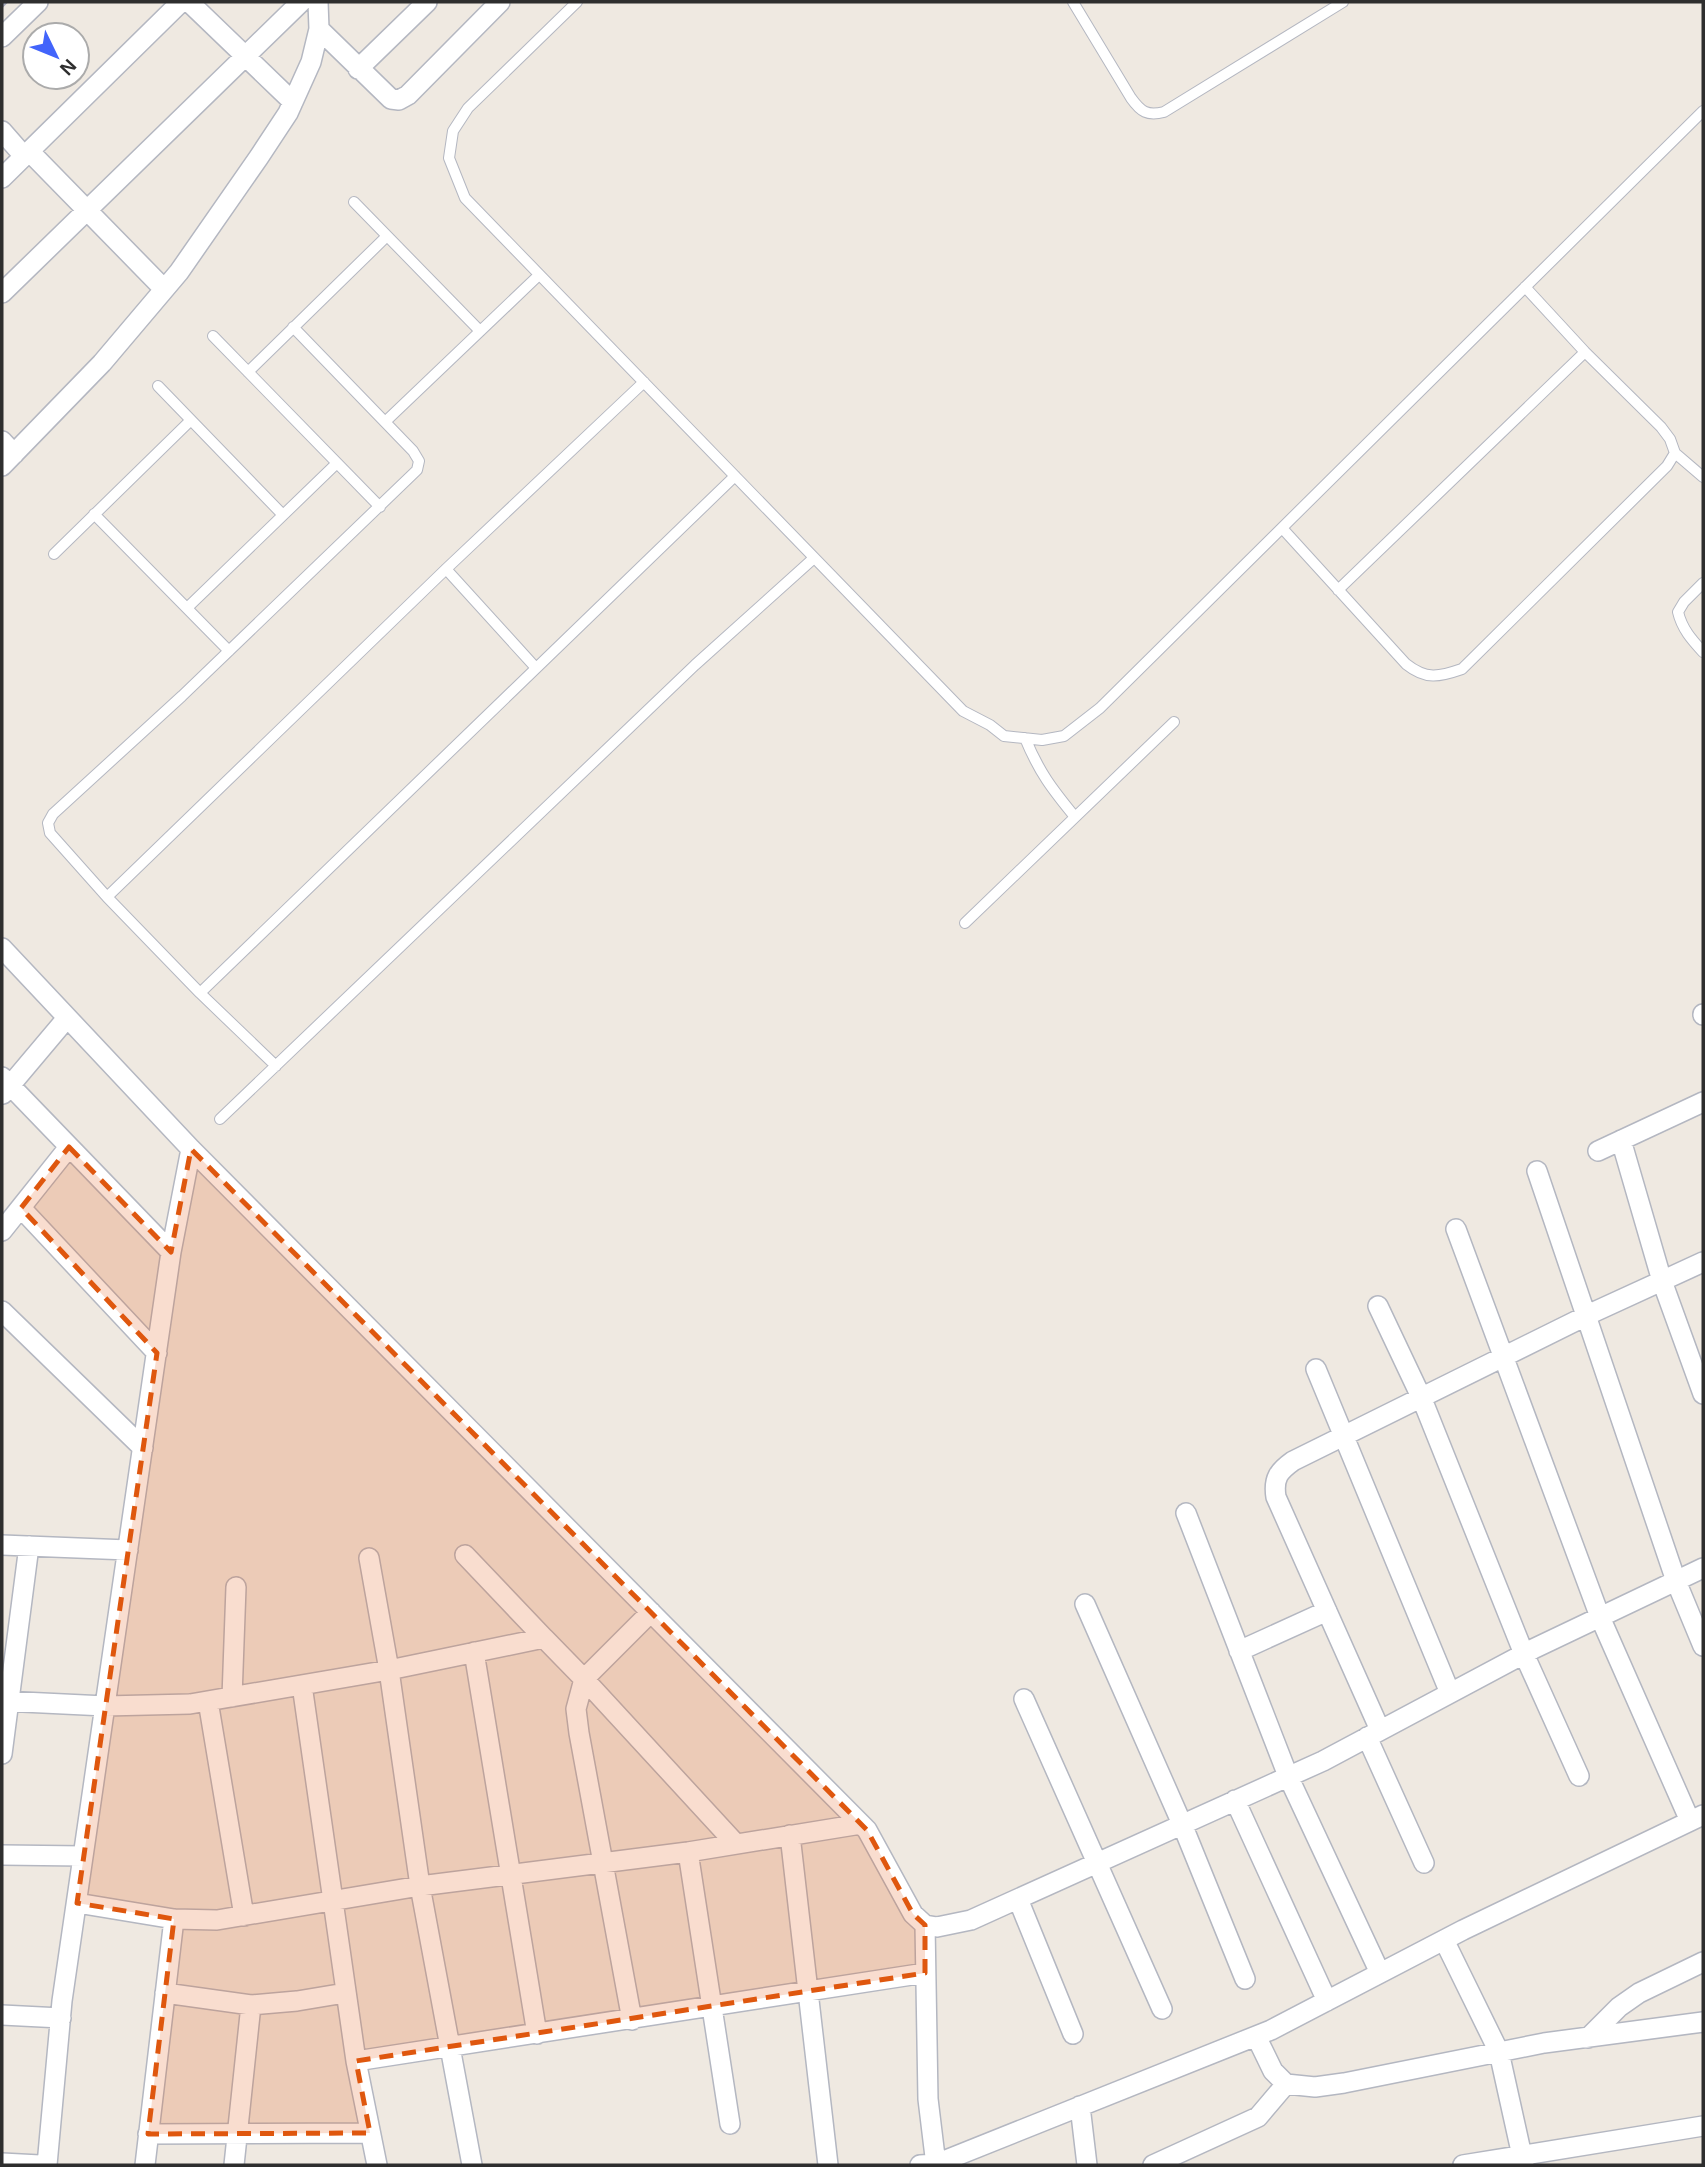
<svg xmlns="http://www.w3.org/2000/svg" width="1705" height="2167" font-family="Arial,sans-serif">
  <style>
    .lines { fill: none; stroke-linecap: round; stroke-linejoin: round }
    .lane-casing { stroke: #b4b7c1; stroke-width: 12 }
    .street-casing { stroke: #b4b7c1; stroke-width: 22 }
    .lane { stroke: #fff; stroke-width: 10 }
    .street { stroke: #fff; stroke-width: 19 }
    .rail { stroke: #a3a6b8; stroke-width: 5 }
    .marked { fill: #df570e; fill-opacity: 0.2; stroke: #df570e; stroke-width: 5; stroke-dasharray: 14 9; stroke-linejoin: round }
  </style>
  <rect width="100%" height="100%" fill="#efe9e1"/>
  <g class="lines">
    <g class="lane-casing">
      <path id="lane" d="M577 2 468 108 453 131 449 158 465 198 963 711 990 725 1004 736 1042 740 1064 736 1100 708 1703 111
        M1073 2 1131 98C1141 112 1147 116 1164 112L1343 2
        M354 202 480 331
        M213 336 380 507
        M248 372 387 236
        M644 382 446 569 107 897 200 993 735 476
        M158 386 283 515
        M386 421 539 275
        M1675 453 1703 477
        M94 514 229 651
        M1282 528 1406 664C1426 680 1439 677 1462 669L1667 466 1675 453 1670 439 1661 427 1585 352 1525 287
        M54 554 191 420
        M446 569 536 668
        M1703 583 1684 602 1678 612C1682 629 1692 640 1703 652
        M1338 590 1585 352
        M187 608 337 463
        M1025 738C1039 772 1052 789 1075 817
        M107 897 50 833 48 823 53 814 182 696 417 470 419 461 413 451 293 327
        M965 923 1174 722
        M200 993 276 1066
        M220 1119 695 665 814 558"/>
    </g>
    <g class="street-casing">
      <path id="street" d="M189 2 293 102
        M319 29 391 99 399 100 408 95 500 2
        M2 37 38 2
        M358 69 427 2
        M2 131 23 155 29 151 164 289
        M2 178 181 2
        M2 293 301 2
        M2 441 14 454
        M2 466 102 363 179 272 259 157 288 113 311 62 319 29 318 2
        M2 948 191 1149 867 1830 913 1914 925 1925 937 1927 971 1920 1323 1761 1533 1649 1703 1568
        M1703 1014V1015
        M2 1077 171 1252
        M3 1094 67 1018
        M1621 1140 1662 1281 1703 1394
        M1598 1151 1703 1102
        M1537 1171 1676 1581 1703 1646
        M21 1208 157 1353
        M1456 1229 1600 1617 1690 1821
        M2 1231 69 1147
        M1378 1306 1422 1399 1524 1654 1579 1776
        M2 1311 143 1448
        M1316 1369 1450 1693
        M1186 1513 1288 1776 1380 1973
        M2 1545 128 1550
        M465 1555 544 1638
        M369 1558 389 1670 420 1886 472 2165
        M1085 1604 1182 1824 1245 1979
        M1239 1651 1327 1611
        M474 1652 537 2034
        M302 1685 356 2061 377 2165
        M232 1697 236 1587
        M1024 1699 1162 2009
        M2 1701 105 1706 190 1704 389 1670 544 1638 584 1679 651 1612
        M208 1701 244 1916
        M1380 1730 1276 1497C1273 1478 1279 1471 1293 1461L1594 1312 1703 1262
        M1367 1737 1424 1863
        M2 1754 29 1546
        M1235 1800 1327 2001
        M790 1835 828 2165
        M688 1852 730 2124
        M2 1855 83 1856
        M1018 1899 1073 2034
        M77 1903 174 1919 217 1920 420 1886 688 1852 861 1824
        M925 1925 928 2099 936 2165
        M1444 1940 1499 2052 1524 2165
        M165 1993 251 2005 297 2001 345 1993
        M2 2015 61 2018
        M632 2020 579 1733 576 1709 584 1679 736 1844
        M1256 2036 1273 2071 1286 2084 1315 2087 1344 2083 1544 2043 1703 2022
        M1588 2038 1619 2007 1639 1993 1703 1962
        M356 2061 925 1973
        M1080 2106 1087 2165
        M148 2134 370 2133
        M2 2163 40 2165
        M47 2165 62 2001 171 1252 191 1149
        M145 2165 174 1919
        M234 2165 251 2005
        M920 2165 936 2164 1271 2030 1463 1930 1703 1815
        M1153 2165 1258 2117 1286 2084
        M1463 2165 1703 2126"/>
    </g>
    <use href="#lane" class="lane"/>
    <use href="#street" class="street"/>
    <path class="rail" d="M2 5 5 2"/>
  </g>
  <path class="marked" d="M69 1147 171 1252 191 1149 867 1830 913 1914 925 1925V1973L356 2061 370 2133 148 2134 174 1919 77 1903 157 1353 21 1208Z"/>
  <rect width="1705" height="2167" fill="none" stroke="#2e2e2e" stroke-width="7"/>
  <g transform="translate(56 56) rotate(133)"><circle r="33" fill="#ffffff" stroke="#ababab" stroke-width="2"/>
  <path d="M0-5L12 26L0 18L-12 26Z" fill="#4264fb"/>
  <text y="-10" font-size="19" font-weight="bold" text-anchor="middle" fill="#2e2e2e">N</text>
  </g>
</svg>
